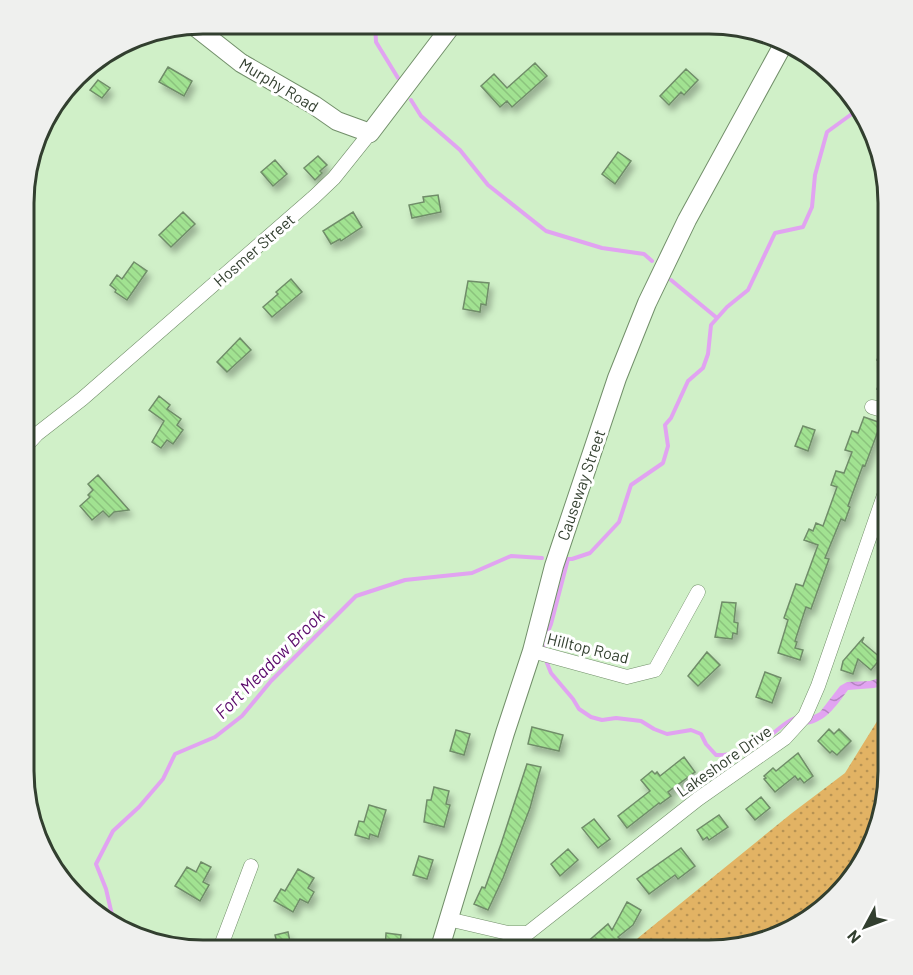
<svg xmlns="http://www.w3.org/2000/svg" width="913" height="975" font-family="Barlow,sans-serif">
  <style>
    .park { fill: url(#park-dots) }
    .water { fill: url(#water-waves) }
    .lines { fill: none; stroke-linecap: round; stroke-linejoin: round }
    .stream { stroke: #e1a3f1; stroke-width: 4 }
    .building { fill: url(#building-back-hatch); stroke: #708d69; stroke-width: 1.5; filter: url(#shadow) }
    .street-casing { stroke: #728f6a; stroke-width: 15 }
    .secondary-casing { stroke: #728f6a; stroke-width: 20 }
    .street { stroke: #fff; stroke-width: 14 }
    .secondary { stroke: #fff; stroke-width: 18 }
    .labels { text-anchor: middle; stroke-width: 6; stroke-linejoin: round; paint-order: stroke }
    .street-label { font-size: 16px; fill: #323f2f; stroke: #fff }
    .water-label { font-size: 18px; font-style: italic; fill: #59086a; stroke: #fff }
    .rim { fill: none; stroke: #323f2f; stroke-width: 3 }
  </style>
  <defs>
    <pattern id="park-dots" width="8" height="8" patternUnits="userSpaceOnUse" patternTransform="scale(1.5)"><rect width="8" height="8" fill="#e2b364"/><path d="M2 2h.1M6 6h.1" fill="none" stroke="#b89353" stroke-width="1.8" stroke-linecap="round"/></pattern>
    <pattern id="water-waves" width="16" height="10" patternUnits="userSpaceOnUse" patternTransform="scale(1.5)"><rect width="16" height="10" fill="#e1a3f1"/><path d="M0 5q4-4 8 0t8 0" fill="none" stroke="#b786c4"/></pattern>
    <pattern id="building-back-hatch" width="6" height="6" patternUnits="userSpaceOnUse" patternTransform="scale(1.5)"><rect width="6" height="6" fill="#a1e291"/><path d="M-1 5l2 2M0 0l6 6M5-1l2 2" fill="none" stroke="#8bc37d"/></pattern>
    <filter id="shadow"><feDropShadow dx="3.5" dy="6" stdDeviation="3" flood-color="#0004"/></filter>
  </defs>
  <rect width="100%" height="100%" fill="#d0f0c8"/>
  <path class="park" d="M889 702V783L865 861 810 921 721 951H622L792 813 845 773Z"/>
  <path class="water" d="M889 675V684L874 688 848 690C836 706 824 725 802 725L808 718 820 712 840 686 847 682 870 681Z"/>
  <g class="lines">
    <path class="stream" d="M375 24 376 42 398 78
      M411 100 421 116 460 150 488 185 546 231 602 248 644 254 652 261
      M671 280 717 318
      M566 559H572L590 553 619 522 631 485 663 463 668 446 665 425 671 418 688 381 703 368 708 354 711 325 727 307 748 290 775 233 803 227 812 207 815 175 827 132 860 108
      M544 647 545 639 551 624 568 559
      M547 663 551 673 573 699 579 709 591 717 602 720 616 718 641 721 654 729 667 734 691 730 701 734 706 744 716 755C735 756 755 745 771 735 779 729 785 722 795 718
      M115 928 106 889 96 864 113 831 139 807 163 779 175 754 215 737 242 716 271 681 356 596 405 580 472 573 511 556 542 558"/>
  </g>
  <path class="building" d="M535 63 547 76 512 107 507 101 500 107 481 86 494 74 507 88Z
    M168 67 192 81 184 96 159 82Z
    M686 69 698 80 684 95 681 92 669 105 660 96Z
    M98 80 110 88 102 98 90 90Z
    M618 152 631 161 615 184 602 174Z
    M318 156 327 165 320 171 322 173 315 180 304 168Z
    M275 160 287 174 273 186 261 172Z
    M438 195 441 212 412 218 409 205 424 202 423 197Z
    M183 212 195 224 171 247 159 235Z
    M353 212 362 227 341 241 340 239 331 244 323 231Z
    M134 262 147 271 127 300 115 292 116 290 110 285 117 275 122 279Z
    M291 279 302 292 272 317 263 307 278 294 276 292Z
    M468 281 489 283 486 305 481 304 480 312 463 309Z
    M887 332H889V394L877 389 887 364 877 360Z
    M240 338 251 350 227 372 217 362Z
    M159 396 170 405 167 409 181 419 177 425 183 430 173 444 167 440 161 448 152 442 164 421 149 410Z
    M864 417 881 423 865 466 863 465 848 506 850 507 845 521 841 519 825 558 829 559 811 609 806 607 795 641 797 642 795 648 803 650 800 660 778 653 788 620 784 618 796 584 803 586 818 545 804 540 809 529 813 531 816 523 823 526 837 487 831 485 836 471 844 473 852 452 845 450 852 431 858 433Z
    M803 426 815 430 808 451 795 446Z
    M98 475 129 510 114 512 109 517 103 511 92 520 80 506 90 497 88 495 93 490 88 484Z
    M722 602 736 603 734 622 738 623 737 634 733 633 732 639 715 637Z
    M864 637 862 642 881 658 871 670 858 659 853 674 841 670 843 661Z
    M707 652 720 665 698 686 688 676Z
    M765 672 781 678 772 703 756 697Z
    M532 727 563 735 559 751 528 744Z
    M829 729 834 734 839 729 851 741 837 755 832 751 830 753 818 741Z
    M456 730 470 734 464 755 450 751Z
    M798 753 813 776 804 783 800 778 798 780 795 776 775 792 764 779 766 778 764 776 773 768 776 771Z
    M684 757 695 772 668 792 671 796 660 804 659 803 627 828 618 816 650 791 641 780 652 771 655 774 657 772 660 776Z
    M527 764 541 767 530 808 503 878 488 910 474 904 482 887 485 888 501 844Z
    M434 787 449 791 446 804 450 805 444 827 424 822 427 800H431Z
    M761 797 770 808 755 820 746 809Z
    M369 805 386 810 378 837 370 834 369 839 355 835 359 821 364 822Z
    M719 815 728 827 709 840 707 837 703 840 697 830Z
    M594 819 610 839 598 848 582 828Z
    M681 848 695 866 678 879 675 875 649 894 637 879Z
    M568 849 578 860 560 876 551 864Z
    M419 856 433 860 427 879 413 875Z
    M201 862 211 867 203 882 209 885 200 901 175 886 187 867 196 872Z
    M298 869 314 878 308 888 314 892 308 903 300 899 293 912 274 901 281 889 285 891Z
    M627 902 641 910 633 925 618 937 623 942 613 951H610L607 947 603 951H577L608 924 612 930Z
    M288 932 292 951H279L275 935Z
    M386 933 401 935 399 951H385Z"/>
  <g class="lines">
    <g class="street-casing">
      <path id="street" d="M872 407 889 412
        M26 446 37 434 82 399 314 197 334 178 370 133
        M532 651 627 677 655 670 698 592
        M448 919 508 933H528L698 799 785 738 805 716 818 686 889 481
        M219 951 251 866"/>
    </g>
    <g class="secondary-casing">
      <path id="secondary" d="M194 26 241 63 314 105 337 121 370 133 452 25
        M439 951 505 733 532 651 554 566 617 378 647 303 687 220 784 43"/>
    </g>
    <use href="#street" class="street"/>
    <use href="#secondary" class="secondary"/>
  </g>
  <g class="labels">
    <g class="street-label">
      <text transform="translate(279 85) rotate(31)" y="6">Murphy Road</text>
      <text transform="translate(254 250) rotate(-41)" y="6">Hosmer Street</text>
      <text transform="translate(581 485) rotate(-71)" y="6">Causeway Street</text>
      <text transform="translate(588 648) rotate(14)" y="6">Hilltop Road</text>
      <text transform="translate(724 761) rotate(-35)" y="6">Lakeshore Drive</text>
    </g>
    <g class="water-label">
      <text transform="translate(270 664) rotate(-45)" y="6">Fort Meadow Brook</text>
    </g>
  </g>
  <path d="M0 0H913V975H0ZM203 34H709A169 169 0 0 1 878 203V771A169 169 0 0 1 709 940H203A169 169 0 0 1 34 771V203A169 169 0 0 1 203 34Z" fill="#eff0ee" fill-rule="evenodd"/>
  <path class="rim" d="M203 34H709A169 169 0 0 1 878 203V771A169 169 0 0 1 709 940H203A169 169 0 0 1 34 771V203A169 169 0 0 1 203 34Z"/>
  <g transform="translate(865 927) rotate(229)" stroke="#ffffff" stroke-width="4.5" paint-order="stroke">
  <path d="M0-4.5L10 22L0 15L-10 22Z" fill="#323f2f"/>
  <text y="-9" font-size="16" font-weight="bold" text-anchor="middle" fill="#323f2f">N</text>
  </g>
</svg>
